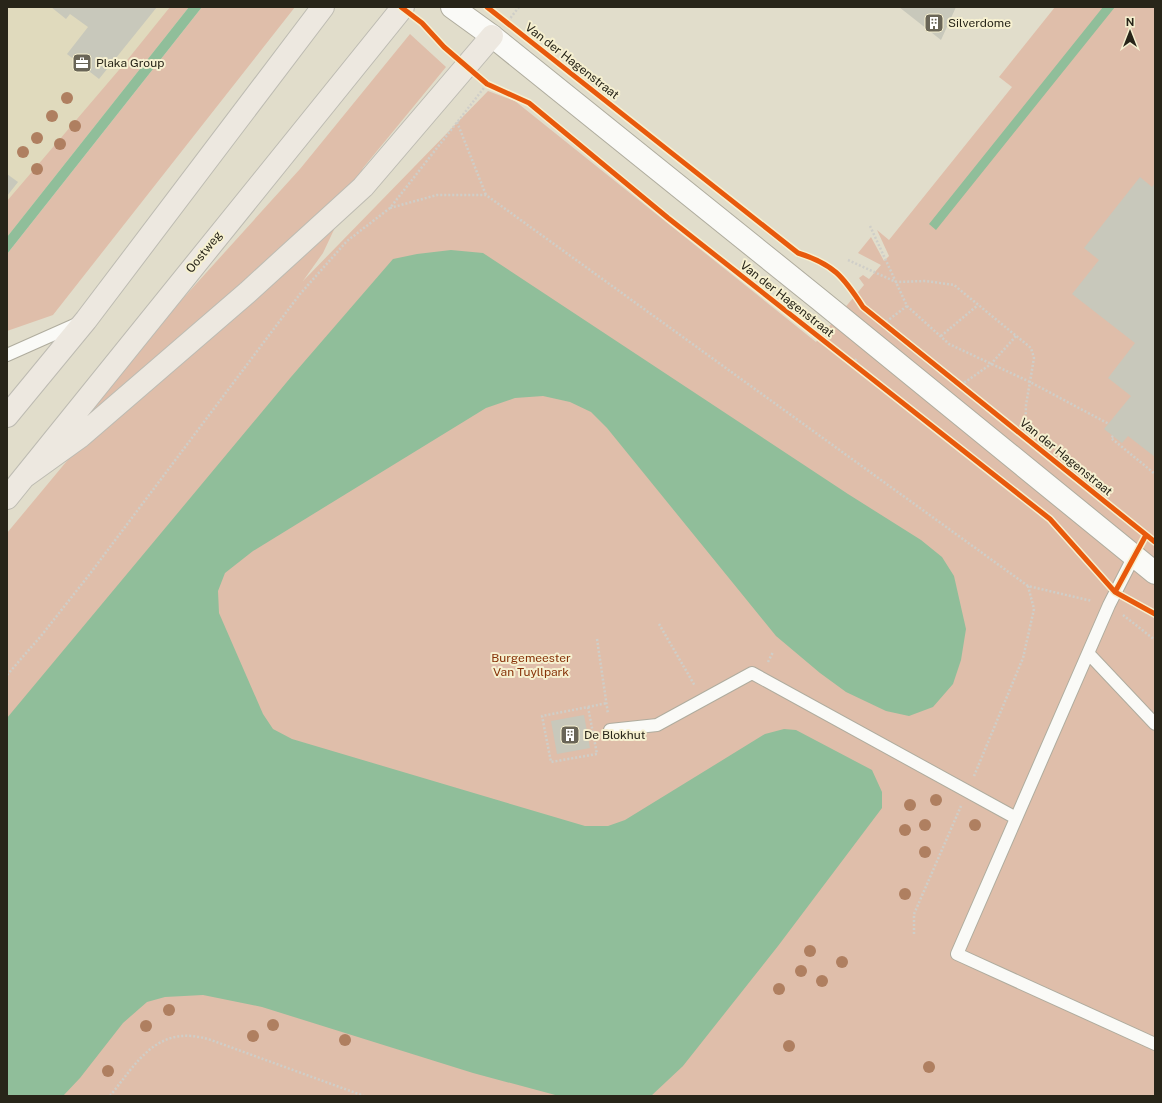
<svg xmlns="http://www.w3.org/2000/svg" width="1162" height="1103" font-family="'Public Sans',sans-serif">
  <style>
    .built { fill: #e0dabd }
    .green { fill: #dfbeaa }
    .water { fill: #90be9a }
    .building { fill: #c8c8bb }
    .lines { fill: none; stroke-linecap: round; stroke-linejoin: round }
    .service-casing { stroke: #afac9e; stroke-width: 14 }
    .minor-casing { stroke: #afac9e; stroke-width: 24 }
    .tertiary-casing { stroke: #afac9e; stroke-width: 24 }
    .primary-casing { stroke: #bdbbb2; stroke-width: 24 }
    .path { stroke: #cfcec8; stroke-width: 2.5; stroke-dasharray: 2 2; stroke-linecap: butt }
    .service { stroke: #fafaf7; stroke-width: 12 }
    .minor { stroke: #fafaf7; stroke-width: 22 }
    .tertiary { stroke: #fafaf7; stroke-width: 22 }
    .primary { stroke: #ede8e0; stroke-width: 22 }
    .cycleway-casing { stroke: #f6f0d0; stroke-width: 8 }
    .cycleway { stroke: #e8590c; stroke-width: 5 }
    .tree { fill: #af7f60 }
    .labels { text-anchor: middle; stroke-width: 4; stroke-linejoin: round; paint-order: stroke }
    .poi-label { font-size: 12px; fill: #282519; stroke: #f6f0d0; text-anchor: start }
    .street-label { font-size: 12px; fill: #282519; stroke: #f6f0d0 }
    .park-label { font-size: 12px; fill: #863208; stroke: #f6f0d0 }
  </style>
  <rect width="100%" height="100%" fill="#e1ddcb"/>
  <path class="built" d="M7 7H197L7 245Z"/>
  <path class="green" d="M170 7H189L7 237V201L124 64Z
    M202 7H295L53 315 7 331V254Z
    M1055 7H1155V1096H7V533L76 450 99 429 93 409 177 305 300 169 410 34 446 67 363 168 323 253 303 281 488 91 515 101 816 342 864 285 859 278 863 275 869 279 881 265 858 253 871 237 884 261 889 256 877 230 889 240 1012 87 999 77Z"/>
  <path class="water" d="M189 7H202L7 254V237Z
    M1103 7H1115L936 230 929 224Z
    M451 250 483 253 848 494 921 540 942 557 954 576 966 629 961 660 953 684 933 707 909 716 886 711 846 692 820 673 776 636 607 428 591 412 570 402 543 396 515 398 486 408 253 551 225 573 218 591 219 613 263 714 273 729 292 739 585 826H608L625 820 765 734 784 729 796 730 872 770 882 792V808L778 946 683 1066 651 1096H559L473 1073 262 1007 203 995 165 997 147 1002 123 1023 80 1078 63 1096H7V718L291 377 393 259 417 254Z"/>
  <path class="building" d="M51 7H157L99 79 67 54 88 27 70 14 66 19Z
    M899 7H956L941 40Z
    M7 174 18 182 7 196Z
    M1140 177 1152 187 1155 183V457L1128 436 1122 443 1104 429 1131 396 1108 378 1135 343 1072 294 1099 260 1084 248Z
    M584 715 590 748 557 754 551 721Z"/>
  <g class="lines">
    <g class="service-casing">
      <path id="service" d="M7 355 79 323
        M1134 556 1109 605 957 954 1155 1044
        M1088 653 1155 724
        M610 730 657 725 752 673 1016 818"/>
    </g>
    <g class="minor-casing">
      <path id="minor" d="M492 36 820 300 1155 573"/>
    </g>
    <g class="tertiary-casing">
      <path id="tertiary" d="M452 7 492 36"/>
    </g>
    <g class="primary-casing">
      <path id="primary" d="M7 416 86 320 323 7
        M24 477 81 436 248 292 363 187 492 36
        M7 498 403 7"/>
    </g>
    <path class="path" d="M508 21 519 7
      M457 122 486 195
      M390 208 437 195H486L1028 586 1092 601
      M870 226 907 306 949 344 1030 382 1109 424
      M848 260 896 282 926 281 954 285 1031 348 1034 358 1026 405 1025 437
      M883 324 907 306
      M941 336 978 305
      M853 364 857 358
      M961 385 991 364 1016 336
      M1113 436 1111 438 1155 474
      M1123 615 1155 640
      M659 624 695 686
      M597 639 608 714
      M768 662 773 652
      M7 675 41 636 89 575 300 294 347 241 390 208 487 84
      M588 707 597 754 551 762 542 716Z
      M588 707 607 703
      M974 776 1023 658 1034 609 1028 586
      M914 934V914L961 806
      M110 1096C138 1061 158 1023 211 1040L364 1096"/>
    <use href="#service" class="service"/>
    <use href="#minor" class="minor"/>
    <use href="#tertiary" class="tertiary"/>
    <use href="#primary" class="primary"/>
    <g class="cycleway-casing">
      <path id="cycleway" d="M401 7 422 23 444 47 487 84 529 103 668 218 1050 519 1115 592 1155 614
        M487 7 798 253C833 264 843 276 863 307L1155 542
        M1115 592 1146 535"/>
    </g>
    <use href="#cycleway" class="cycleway"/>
  </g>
  <g class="tree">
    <circle cx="67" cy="98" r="6"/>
    <circle cx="52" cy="116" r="6"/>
    <circle cx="75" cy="126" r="6"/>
    <circle cx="37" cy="138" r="6"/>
    <circle cx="60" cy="144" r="6"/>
    <circle cx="23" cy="152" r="6"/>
    <circle cx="37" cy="169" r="6"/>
    <circle cx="936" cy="800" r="6"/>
    <circle cx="910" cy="805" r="6"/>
    <circle cx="925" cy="825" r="6"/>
    <circle cx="975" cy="825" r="6"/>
    <circle cx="905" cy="830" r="6"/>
    <circle cx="925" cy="852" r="6"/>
    <circle cx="905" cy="894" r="6"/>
    <circle cx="810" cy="951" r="6"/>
    <circle cx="842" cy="962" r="6"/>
    <circle cx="801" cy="971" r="6"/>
    <circle cx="822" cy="981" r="6"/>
    <circle cx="779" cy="989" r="6"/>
    <circle cx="169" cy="1010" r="6"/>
    <circle cx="273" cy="1025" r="6"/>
    <circle cx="146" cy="1026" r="6"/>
    <circle cx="253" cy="1036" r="6"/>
    <circle cx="345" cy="1040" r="6"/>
    <circle cx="789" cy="1046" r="6"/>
    <circle cx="929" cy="1067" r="6"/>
    <circle cx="108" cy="1071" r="6"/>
  </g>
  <defs>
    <g id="building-square" transform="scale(1)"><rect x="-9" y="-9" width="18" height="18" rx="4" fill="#696557" stroke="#f6f0d0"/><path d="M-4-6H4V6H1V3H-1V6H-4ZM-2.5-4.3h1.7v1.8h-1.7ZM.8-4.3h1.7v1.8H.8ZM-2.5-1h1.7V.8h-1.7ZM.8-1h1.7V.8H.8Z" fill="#fff"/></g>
    <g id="office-square" transform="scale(1)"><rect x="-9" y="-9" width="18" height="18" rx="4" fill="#696557" stroke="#f6f0d0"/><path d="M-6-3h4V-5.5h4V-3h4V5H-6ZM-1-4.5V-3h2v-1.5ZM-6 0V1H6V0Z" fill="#fff"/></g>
  </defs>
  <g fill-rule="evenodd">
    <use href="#building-square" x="934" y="23"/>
    <use href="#office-square" x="82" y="63"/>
    <use href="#building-square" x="570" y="735"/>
  </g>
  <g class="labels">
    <g class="poi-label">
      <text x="948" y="27">Silverdome</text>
      <text x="96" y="67">Plaka Group</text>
      <text x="584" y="739">De Blokhut</text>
    </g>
    <g class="street-label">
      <text transform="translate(572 61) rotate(38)" y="4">Van der Hagenstraat</text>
      <text transform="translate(204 252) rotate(-51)" y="4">Oostweg</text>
      <text transform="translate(787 299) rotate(38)" y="4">Van der Hagenstraat</text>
      <text transform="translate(1066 457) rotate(39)" y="4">Van der Hagenstraat</text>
    </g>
    <g class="park-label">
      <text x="531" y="662">Burgemeester<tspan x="531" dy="14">Van Tuyllpark</tspan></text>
    </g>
  </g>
  <rect width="1162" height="1103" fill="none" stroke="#282519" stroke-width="16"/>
  <g transform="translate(1130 32)" stroke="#f6f0d0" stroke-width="3" paint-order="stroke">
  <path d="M0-3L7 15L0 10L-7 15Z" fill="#282519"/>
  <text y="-6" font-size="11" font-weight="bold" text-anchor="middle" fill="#282519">N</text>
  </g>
</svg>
